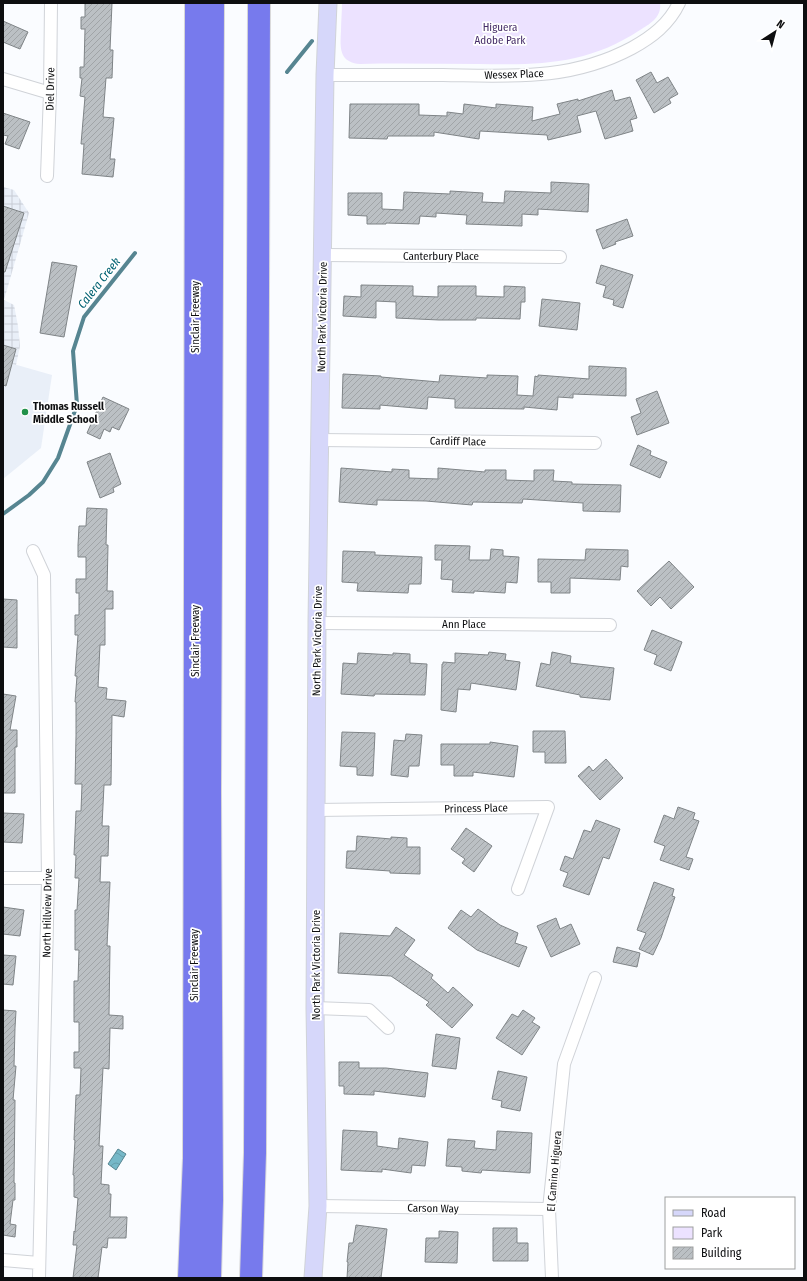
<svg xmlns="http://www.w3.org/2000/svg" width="807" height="1281" font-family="'Fira Sans Condensed',sans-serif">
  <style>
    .built { fill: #e9eff8 }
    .industrial { fill: url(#industrial-grid) }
    .green { fill: #ece2ff }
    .water { fill: url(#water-waves); stroke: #568591 }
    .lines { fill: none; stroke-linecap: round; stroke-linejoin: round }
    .stream { stroke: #568591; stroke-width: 4 }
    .building { fill: url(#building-hatch); stroke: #7f8487 }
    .street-casing { stroke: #d0d3d8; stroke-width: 14 }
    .secondary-casing { stroke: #d0d3d8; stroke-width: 19 }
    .highway-casing { stroke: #d8d8d9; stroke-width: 24 }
    .street { stroke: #fff; stroke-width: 12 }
    .secondary { stroke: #d6d7fa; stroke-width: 17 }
    .highway { stroke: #777aed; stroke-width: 22 }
    .poi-dot { fill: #21914a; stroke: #fff; stroke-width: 1.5 }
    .labels { text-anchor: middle; stroke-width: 3.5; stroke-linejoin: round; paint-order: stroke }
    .park-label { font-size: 11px; fill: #452c67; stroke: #fff }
    .street-label { font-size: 11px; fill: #0d0e10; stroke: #fff }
    .poi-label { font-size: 11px; font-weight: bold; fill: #0d0e10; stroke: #fff; text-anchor: start }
    .water-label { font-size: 12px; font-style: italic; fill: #006172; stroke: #fff }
  </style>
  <defs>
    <pattern id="industrial-grid" width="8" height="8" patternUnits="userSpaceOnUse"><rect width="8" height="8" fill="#e9eff8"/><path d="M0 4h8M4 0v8" fill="none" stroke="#c7ccd4"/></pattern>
    <pattern id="water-waves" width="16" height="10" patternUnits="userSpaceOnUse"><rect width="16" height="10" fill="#76b8c8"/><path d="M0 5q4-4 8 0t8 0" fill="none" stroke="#659dab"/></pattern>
    <pattern id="building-hatch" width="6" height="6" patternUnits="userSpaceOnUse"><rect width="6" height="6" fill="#bbc0c4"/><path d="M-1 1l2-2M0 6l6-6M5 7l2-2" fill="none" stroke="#a0a4a7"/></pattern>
  </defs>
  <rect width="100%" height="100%" fill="#fafcff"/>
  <path class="built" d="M3 361 52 375 41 448 3 479Z"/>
  <path class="industrial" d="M3 187 14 190 29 213 4 300 14 305 18 326 20 346 16 365 3 361Z"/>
  <path class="green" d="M342 3H660C662 17 650 24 640 30 587 65 539 65 479 64 439 64 399 63 360 64 339 62 340 48 341 31 341 22 342 12 342 3Z"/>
  <path class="water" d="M118 1149 126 1154 116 1170 108 1164Z"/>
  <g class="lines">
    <path class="stream" d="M287 72 312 41
      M3 514 29 495 43 482 58 458 77 405 73 351 84 317 135 253"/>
  </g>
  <path class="building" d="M85 3H112L110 50H113L112 78H106L103 117 114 118 110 159H115L113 177 82 174 84 144H81L85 97 80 96 82 78H80V67H84L85 29H81V17H85Z
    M3 21 28 32 20 49 3 42Z
    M651 72 657 83 668 77 678 94 669 99 671 103 654 113 636 80Z
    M612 90 615 101 630 97 637 118 630 120 633 131 605 139 596 111 577 116 581 132 548 140 547 135 480 131 479 139 434 132V136H388L387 139 349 138 350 104H419V115L447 116V112L463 114 464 104 496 108V104L533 107 532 121 560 114 557 104 578 99V101Z
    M3 113 30 122 19 149 5 144 8 136 3 135Z
    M551 182 589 184 588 212 538 209V215L522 214V226L466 224 467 215 436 213V217L420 216 419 224 386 223V224H367V216L348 215V193H382V209L403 210 404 192 450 194V191L483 193 482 202 504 203 505 191 551 193Z
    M3 206 24 213 5 272H3Z
    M627 219 633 236 615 242 616 244 603 249 596 230Z
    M52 262 77 266 64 337 40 333Z
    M601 265 633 275 623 308 613 305 614 300 603 297 606 286 596 283Z
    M361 285 413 286V296L438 297V286H476V296L504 297V286L525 287V302H521L520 319 476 318V320H439L396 318V302L376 301V318L343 316 344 296 361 297Z
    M542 299 580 303 577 330 539 326Z
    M3 345 16 349 6 386 3 385Z
    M589 366 626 368V396L573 394V398L558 397 557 410 524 407V409L455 408V399L428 397 427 409 380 405V409L342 408 343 374 381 376V377L439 382 440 375 487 378V375L518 376 517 395 533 396 535 376 538 377V375L589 379Z
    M657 391 669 423 637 435 631 417 641 413 636 399Z
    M103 397 129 409 119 430 112 427 110 432 104 429 100 439 87 433Z
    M638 445 651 451 650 455 667 462 660 478 630 465Z
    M110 453 121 484 113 488 114 492 100 498 87 462Z
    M341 468 392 472V469L409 470V478L438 479V468L485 472V470H506V480L534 481V470H554L553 481 572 482V484L621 485 620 512 583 511V503L523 499 522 503 473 502 472 505 426 501 377 500V505L339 502Z
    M87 508 107 509 106 545H108L107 591H113V609H105V645H100L98 687 107 688 106 699 126 701 124 717 112 715 111 785H104L102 826H109L108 856H101L100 882H110L107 946H110L109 1015 123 1016V1029L110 1028 109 1069 103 1068 99 1146H103L101 1184 109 1185V1194H111L110 1217H127L126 1238H108L107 1248 102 1247 98 1278H73L77 1245H73L74 1231 75 1232 78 1198 74 1197V1175H73L75 1140H74L76 1095H80L81 1068H74V1052H79V1022H74V981H78L79 950H75V910H77L79 878H75L76 855H74L76 811H81L82 784H75L76 736V702H75L77 676H75L78 635H75V615H79V593H76V579H86V557H78V545L79 526H86Z
    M435 545 470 546 469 560H490L491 549 503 550V556L519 557 517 583 506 582 505 593 474 591V593L452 592 453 580 441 579 442 560H435Z
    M586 549 628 550V567L621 566 620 580 570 578V593H551V582H538V559L585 560Z
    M343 551 375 552V555L422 557 421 584H409L408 593 357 591 358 583 342 582Z
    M669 561 694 587 671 609 660 597 651 606 637 591Z
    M3 599 17 600V648L3 647Z
    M652 630 682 642 671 671 654 664 657 655 644 650Z
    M489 652 506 654 505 660 520 662 516 690 471 683 470 690 458 689 456 712 441 710 442 664H443V662L455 663V653L488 655Z
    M552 652 571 656 570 663 614 668 610 700 580 697V695L536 686 541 663 550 665Z
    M358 653 393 655V653L410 654V663L427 664 425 695 375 694 374 696 341 694 343 663 357 664Z
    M3 694 16 696 10 730H17V747H15V793H3Z
    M533 731H565L566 763H545V752H533Z
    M342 732 375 733 373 776 357 775V767L340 766Z
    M406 734 422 735 419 766H409L408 777 391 775 394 740 405 741Z
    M490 742 518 746 514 777 473 772V776H454V765H441V744H490Z
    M606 759 623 778 600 800 578 776 589 766 593 771Z
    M678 807 695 813 693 819 699 821 686 857 693 859 689 870 660 860 665 846 654 842 664 815 674 819Z
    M3 813 24 814 22 843 3 842Z
    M596 820 620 829 609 859 603 857 589 895 563 886 568 873 560 870 565 856 573 859 584 830 591 832Z
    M466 828 492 846 474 872 462 863 465 859 451 849Z
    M357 836 391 839V837L407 838V847H420V874L390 873V871L346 868 347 851H356Z
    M654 882 674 889 672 896 675 897 661 938 653 955 639 949 646 933 637 930Z
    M3 907 24 910 20 936 3 934Z
    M478 909 500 925 518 933 515 943 527 947 519 967 477 950 448 928 461 910 471 917Z
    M556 918 560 929 571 924 580 944 551 957 537 926Z
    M396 927 415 940 404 955 433 975 431 978 448 993 453 987 473 1005 452 1028 426 1005 429 1002 391 976 338 973 340 933 390 936Z
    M617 947 640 953 637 967 613 962Z
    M3 955 16 956 13 985 3 984Z
    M3 1010 16 1011 15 1028 14 1066H16L13 1100H15L14 1183H15V1200H13L10 1224 16 1225 15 1237 3 1235Z
    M523 1010 535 1018 532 1022 540 1027 522 1055 496 1038 512 1014 518 1017Z
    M436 1034 460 1038 456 1069 432 1066Z
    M339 1062H359V1068H386L428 1073 425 1097 374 1091V1095L344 1094V1086H339Z
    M498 1071 527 1077 520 1111 501 1107 502 1101 492 1099Z
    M343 1130 377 1132V1146L398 1149 399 1138 428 1142 425 1166 412 1165 411 1173 382 1169V1172L341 1170Z
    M497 1131 532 1133 530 1173 482 1170 481 1173 462 1171V1167L446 1166 448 1139 475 1141 474 1148 496 1150Z
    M356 1225 387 1229 381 1278H347L348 1262H347L349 1243H353Z
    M493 1228H517V1243H528V1261H493Z
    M439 1231 458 1232 457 1263 425 1262 426 1238H439Z"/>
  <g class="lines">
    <g class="street-casing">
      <path id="street" d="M325 75C364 75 403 75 443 75 511 76 570 81 632 48 652 37 669 24 679 3
        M3 79 50 93
        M47 176 50 93 51 3
        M323 255 560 257
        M320 440 595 443
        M33 551 44 575 48 878 39 1278
        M317 623 610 625
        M316 810 548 807 518 889
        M3 878H48
        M315 1008 369 1010 388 1028
        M318 1206 549 1209
        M3 1260 39 1263
        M552 1278 549 1209 564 1064 595 978"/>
    </g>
    <g class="secondary-casing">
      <path id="secondary" d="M313 1278 318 1206 315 1008 317 623 325 75 328 3"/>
    </g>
    <g class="highway-casing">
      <path id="highway" d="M189 1278 194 1158 196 3
        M210 1278 212 1200 210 792 213 3
        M251 1278 255 1153 259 3"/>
    </g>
    <use href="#street" class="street"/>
    <use href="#secondary" class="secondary"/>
    <use href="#highway" class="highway"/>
  </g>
  <circle class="poi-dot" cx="25" cy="412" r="4"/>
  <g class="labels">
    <g class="park-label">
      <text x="500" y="31">Higuera<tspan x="500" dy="13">Adobe Park</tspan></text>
    </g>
    <g class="street-label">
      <text transform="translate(514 74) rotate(-2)" y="4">Wessex Place</text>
      <text transform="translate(50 89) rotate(-89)" y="4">Diel Drive</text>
      <text x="441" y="260">Canterbury Place</text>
      <text transform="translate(195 317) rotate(-90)" y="4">Sinclair Freeway</text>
      <text transform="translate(322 317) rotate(-89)" y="4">North Park Victoria Drive</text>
      <text transform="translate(458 441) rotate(1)" y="4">Cardiff Place</text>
      <text x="464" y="628">Ann Place</text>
      <text transform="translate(195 641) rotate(-90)" y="4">Sinclair Freeway</text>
      <text transform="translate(317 641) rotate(-89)" y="4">North Park Victoria Drive</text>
      <text transform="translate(476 808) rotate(-1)" y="4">Princess Place</text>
      <text transform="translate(47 913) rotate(-89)" y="4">North Hillview Drive</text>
      <text transform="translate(194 965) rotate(-90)" y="4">Sinclair Freeway</text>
      <text transform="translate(316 965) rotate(-90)" y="4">North Park Victoria Drive</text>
      <text transform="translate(554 1171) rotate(-85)" y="4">El Camino Higuera</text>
      <text transform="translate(433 1208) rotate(1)" y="4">Carson Way</text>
    </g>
    <g class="poi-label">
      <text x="33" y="410">Thomas Russell<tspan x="33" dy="13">Middle School</tspan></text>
    </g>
    <g class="water-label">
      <text transform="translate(99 283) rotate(-52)" y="4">Calera Creek</text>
    </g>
  </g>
  <rect width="807" height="1281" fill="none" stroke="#0d0e10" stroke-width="8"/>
  <rect x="665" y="1197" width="130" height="72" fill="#ffffff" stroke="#9e9f9f"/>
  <rect x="673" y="1210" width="20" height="6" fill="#d6d7fa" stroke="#9e9f9f"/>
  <text x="701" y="1217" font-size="12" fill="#0d0e10">Road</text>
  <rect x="673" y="1227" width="20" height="12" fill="#ece2ff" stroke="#9e9f9f"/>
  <text x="701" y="1237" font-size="12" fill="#0d0e10">Park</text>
  <rect x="673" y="1247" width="20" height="12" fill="url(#building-hatch)" stroke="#9e9f9f"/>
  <text x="701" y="1257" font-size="12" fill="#0d0e10">Building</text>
  <g transform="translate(775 32) rotate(36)" stroke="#ffffff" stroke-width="3" paint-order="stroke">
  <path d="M0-3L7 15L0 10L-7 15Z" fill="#0d0e10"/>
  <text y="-6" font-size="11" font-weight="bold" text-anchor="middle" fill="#0d0e10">N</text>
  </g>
</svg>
